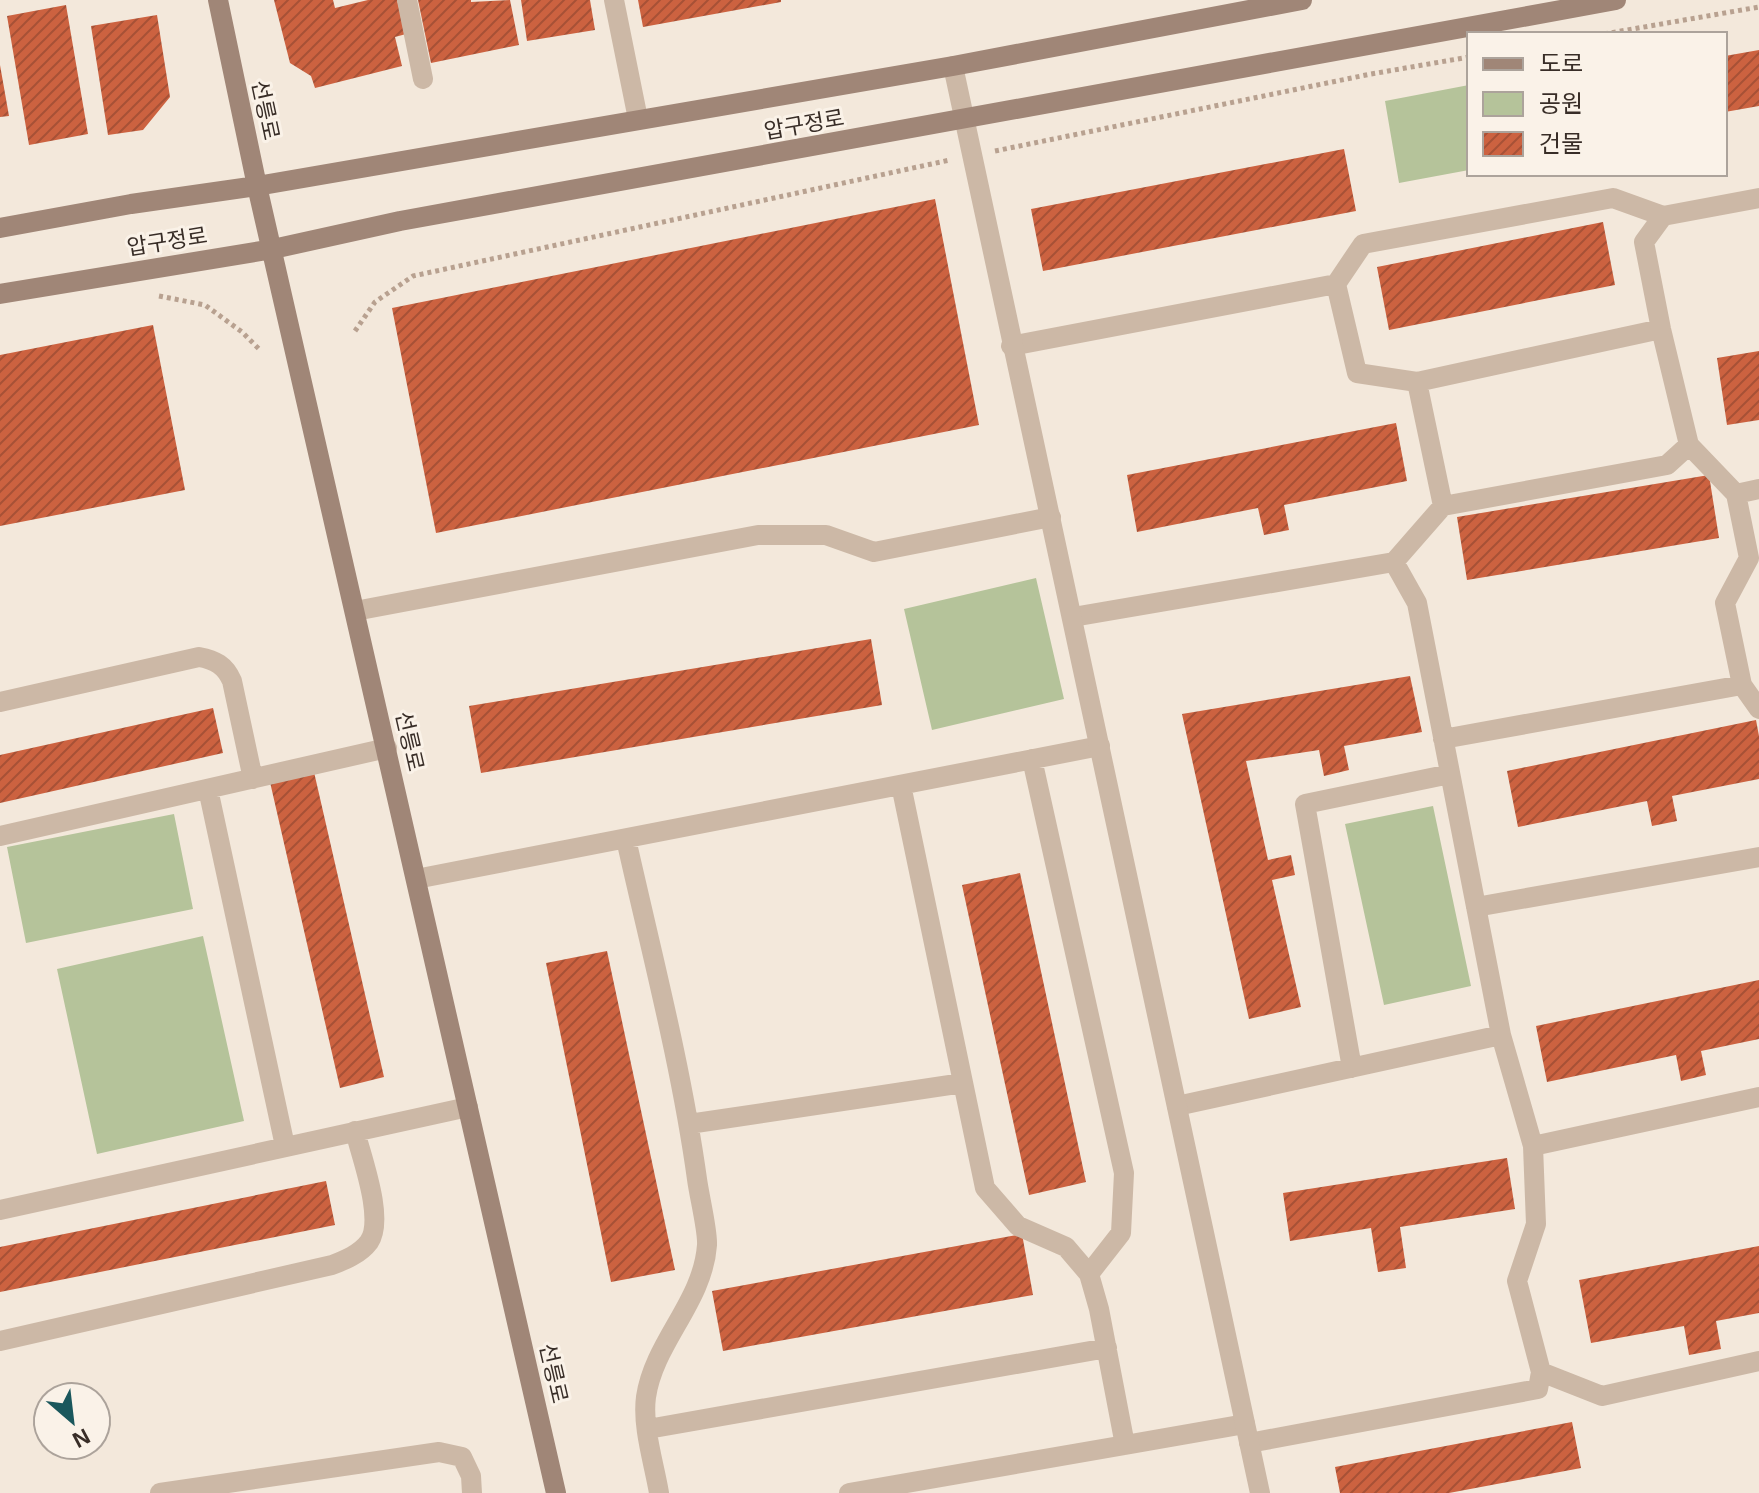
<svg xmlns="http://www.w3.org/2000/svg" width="1759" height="1493" font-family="Arial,'Noto Sans KR',sans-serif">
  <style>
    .green { fill: #b5c39a }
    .building { fill: url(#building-hatch) }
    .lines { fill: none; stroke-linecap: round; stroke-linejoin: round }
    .path { stroke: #b8a190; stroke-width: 5; stroke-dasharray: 4 4; stroke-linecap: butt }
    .service { stroke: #ccb8a6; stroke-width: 20 }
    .minor { stroke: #ccb8a6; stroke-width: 20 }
    .secondary { stroke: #a08677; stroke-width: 20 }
    .labels { text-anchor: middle; stroke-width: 6; stroke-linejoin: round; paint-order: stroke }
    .street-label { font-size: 22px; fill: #382d27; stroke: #faf2e8 }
  </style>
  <defs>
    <pattern id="building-hatch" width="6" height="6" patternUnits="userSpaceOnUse" patternTransform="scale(2)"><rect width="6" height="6" fill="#cc6240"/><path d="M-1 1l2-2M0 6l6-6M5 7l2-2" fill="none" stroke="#a75136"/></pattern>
  </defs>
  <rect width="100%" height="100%" fill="#f3e8db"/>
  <path class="green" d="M1469 85V170L1399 183 1385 101Z
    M1036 578 1064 699 932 730 904 609Z
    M1433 806 1471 986 1384 1005 1345 824Z
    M174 814 193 909 26 943 7 847Z
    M203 936 244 1121 97 1154 57 969Z"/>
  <path class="building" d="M274 0H333L335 8 368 0H397L406 34 395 37 402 66 315 88 311 76 290 63Z
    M418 0H471V2L510 0 519 45 431 63Z
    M521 0H590L595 30 527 41Z
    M638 0H781V2L643 27Z
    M66 5 88 134 29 145 7 16Z
    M157 15 170 97 143 130 108 135 91 26Z
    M1759 50V106L1725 112V56Z
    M0 65 9 116 0 117Z
    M1344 149 1356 211 1043 271 1031 209Z
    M935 199 979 425 436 533 392 308Z
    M1603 222 1615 285 1389 330 1377 267Z
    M153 325 185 490 0 526V355Z
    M1759 351V420L1727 425 1717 358Z
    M1396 423 1407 481 1284 505 1289 530 1264 535 1258 508 1137 532 1127 475Z
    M1709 475 1719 538 1467 580 1457 517Z
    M871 639 882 705 481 773 469 706Z
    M1410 676 1422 732 1344 746 1349 770 1324 776 1319 750 1246 761 1268 860 1291 855 1295 875 1272 880 1301 1007 1249 1019 1182 714Z
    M213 708 223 753 0 803V755Z
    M1756 720 1759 736V779L1672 796 1677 821 1652 826 1647 801 1518 827 1507 771Z
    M314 772 384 1077 340 1088 270 782Z
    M1020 873 1086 1182 1029 1195 962 885Z
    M607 951 675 1270 611 1282 546 963Z
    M1759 980V1039L1701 1051 1706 1075 1681 1081 1676 1055 1547 1082 1536 1026Z
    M1507 1158 1515 1209 1400 1227 1406 1268 1378 1272 1371 1228 1290 1241 1283 1193Z
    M326 1181 335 1225 0 1292V1247Z
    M1022 1234 1033 1295 723 1351 712 1291Z
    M1759 1246V1313L1716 1321 1721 1349 1689 1355 1684 1326 1591 1343 1579 1280Z
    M1572 1422 1581 1468 1449 1493H1340L1335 1467Z"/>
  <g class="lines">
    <path class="path" d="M1604 34 1759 7
      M995 151 1371 74 1469 57
      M159 296 205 305 242 332 261 351
      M355 331 375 302 413 276 950 160"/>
    <path class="service" d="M1663 216 1644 242 1661 329 1689 445 1736 494 1749 558 1725 603 1742 685 1759 709
      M1336 284 1357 373 1417 382 1661 329
      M1011 346 1336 284 1363 244 1613 198 1663 216 1759 198
      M1417 382 1443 506
      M1736 494 1759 489
      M1394 562 1443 506 1667 465 1689 445
      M355 611 758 535H826L874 552 1051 517
      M1073 617 1394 562 1417 603 1501 1035
      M0 702 199 657C215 660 225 665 232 681L253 779
      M1443 739 1742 685
      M1032 759 1124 1173 1121 1233 1089 1274
      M208 789 285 1146
      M0 836 387 748
      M626 839C651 951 681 1064 697 1179 699 1195 708 1231 707 1245 703 1302 654 1342 646 1397 642 1427 654 1463 659 1493
      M416 879 1100 746
      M1476 907 1759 857
      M1352 1068 1305 804 1450 774
      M1177 1106 1501 1035 1533 1146 1759 1097
      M689 1124 963 1083
      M1533 1146 1536 1224 1517 1281 1541 1372 1602 1396 1759 1361
      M0 1210 468 1107
      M0 1341 332 1265C345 1260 360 1254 369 1242 385 1219 361 1156 355 1131
      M648 1429 1107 1348
      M1249 1443 1538 1389 1541 1372
      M1125 1445 1245 1424
      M160 1493 439 1452 462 1457 471 1476 472 1493
      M849 1493 1125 1445 1099 1309 1089 1274 1066 1247 1018 1226 985 1188 901 785"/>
    <path class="minor" d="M407 0 423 79
      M614 0 638 119
      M953 66 1260 1493"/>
    <path class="secondary" d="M218 0 257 186 556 1493
      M0 228 131 204 257 186 953 66 1302 0
      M0 294 273 249 400 221 1616 0"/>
  </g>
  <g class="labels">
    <g class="street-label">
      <text transform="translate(266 110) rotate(78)" y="8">선릉로</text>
      <text transform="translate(804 124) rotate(-10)" y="8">압구정로</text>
      <text transform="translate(167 241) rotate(-9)" y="8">압구정로</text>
      <text transform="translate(410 741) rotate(77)" y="8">선릉로</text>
      <text transform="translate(554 1373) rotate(77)" y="8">선릉로</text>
    </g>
  </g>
  <rect x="1467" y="32" width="260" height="144" fill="#faf2e8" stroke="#aca39b" stroke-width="2"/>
  <rect x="1483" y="58" width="40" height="12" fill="#a08677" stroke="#aca39b" stroke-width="2"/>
  <text x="1539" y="72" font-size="24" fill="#382d27">도로</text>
  <rect x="1483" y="92" width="40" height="24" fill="#b5c39a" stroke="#aca39b" stroke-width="2"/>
  <text x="1539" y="112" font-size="24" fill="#382d27">공원</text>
  <rect x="1483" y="132" width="40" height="24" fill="url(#building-hatch)" stroke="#aca39b" stroke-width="2"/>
  <text x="1539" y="152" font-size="24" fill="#382d27">건물</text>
  <g transform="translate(72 1421) rotate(152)"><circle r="38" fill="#faf2e8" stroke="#aca39b" stroke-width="2"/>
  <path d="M0-6L14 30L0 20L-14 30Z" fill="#1a575c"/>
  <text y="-12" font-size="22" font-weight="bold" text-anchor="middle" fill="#382d27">N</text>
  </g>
</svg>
